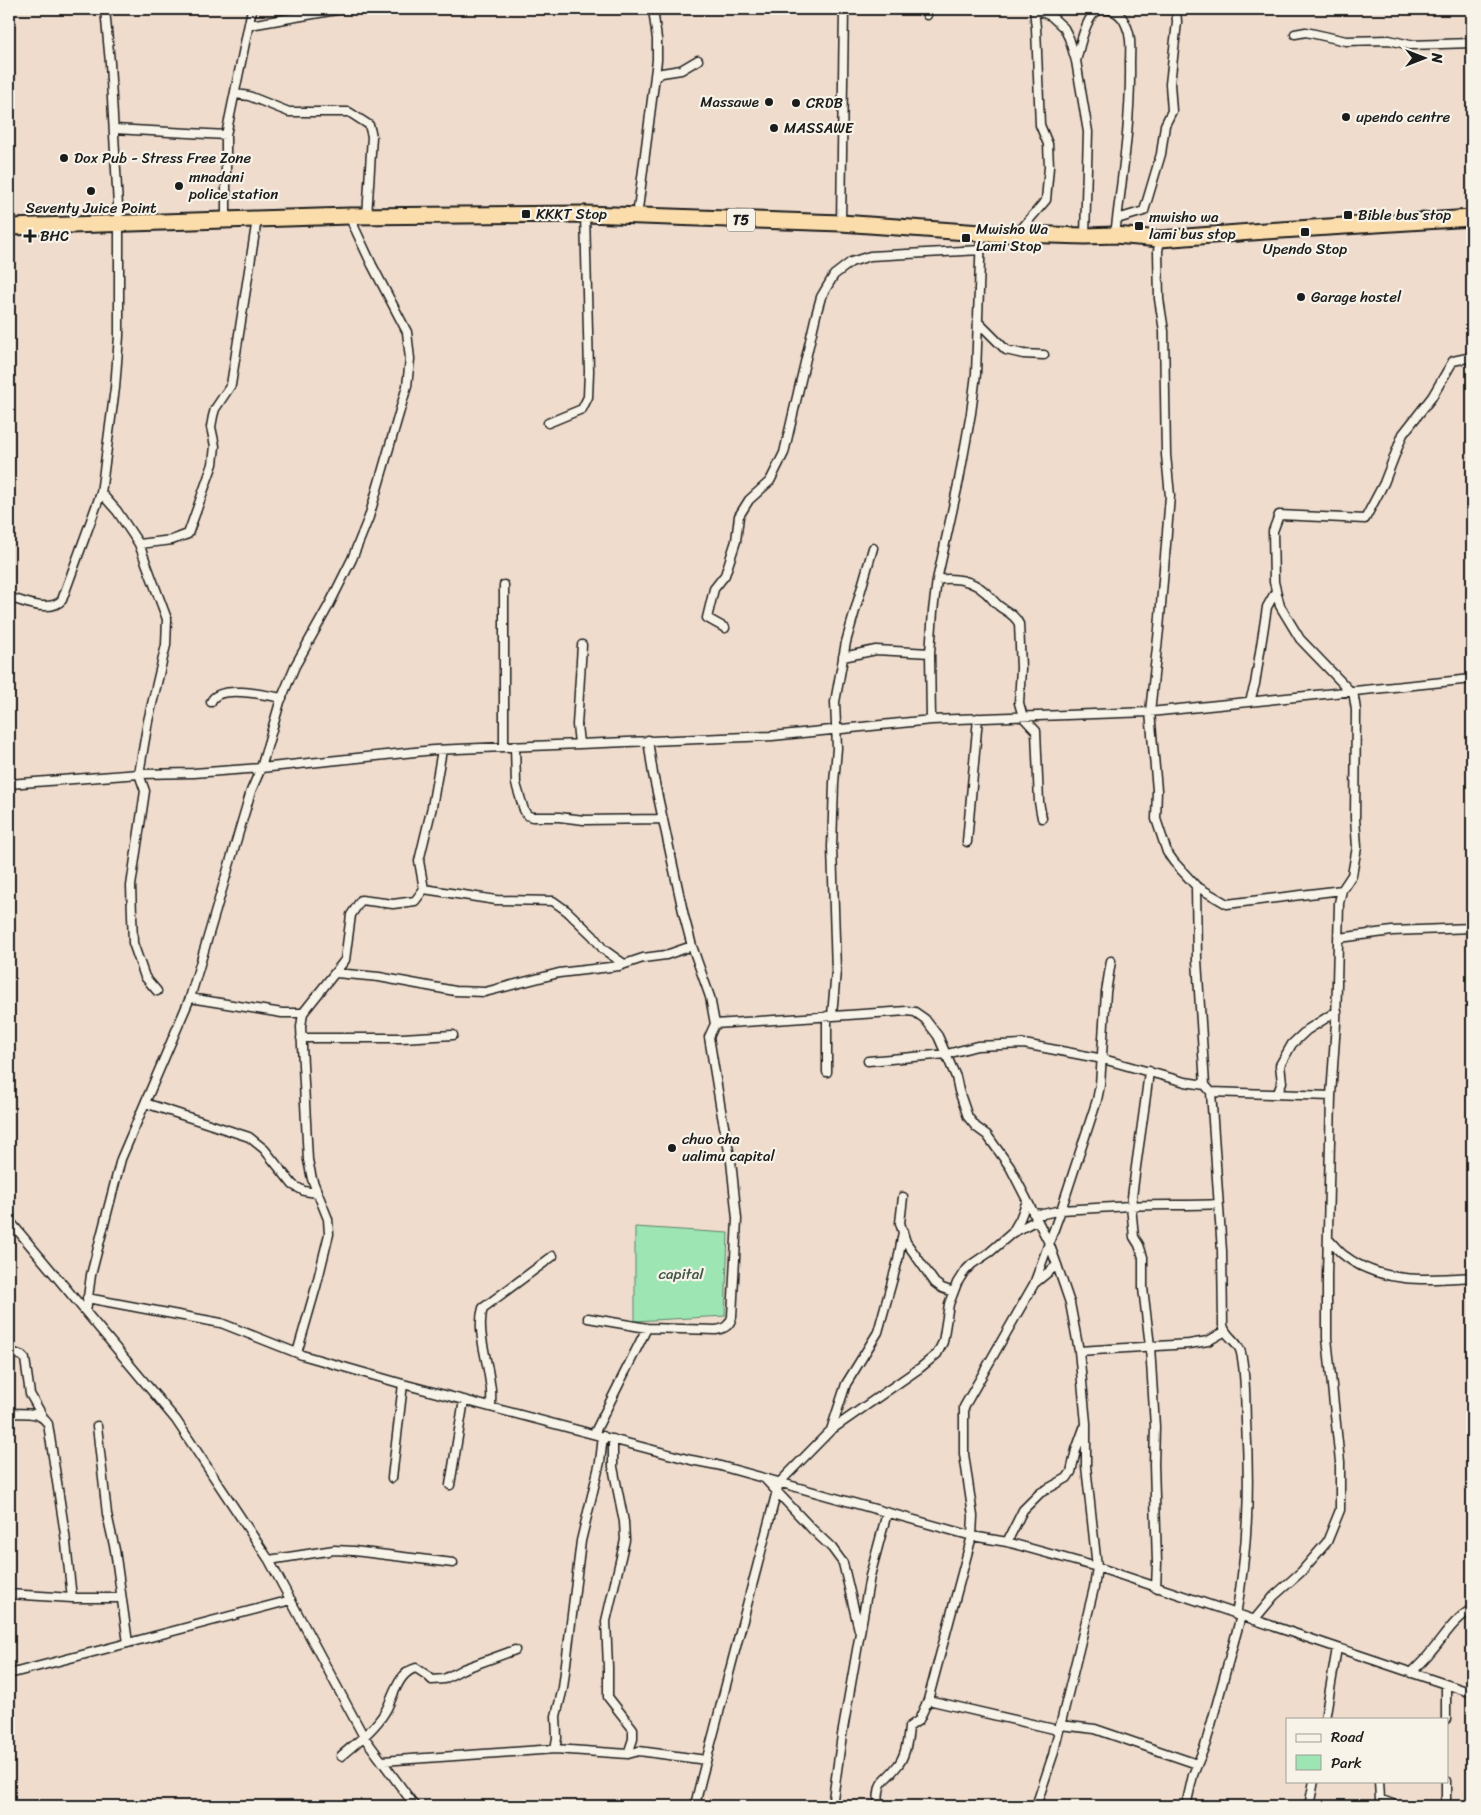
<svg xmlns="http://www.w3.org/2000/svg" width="1481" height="1815" font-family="Sriracha,sans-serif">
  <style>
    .green { fill: #9de6b4; stroke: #5c8168 }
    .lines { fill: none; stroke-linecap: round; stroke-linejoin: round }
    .street-casing { stroke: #1c1c1c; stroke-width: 11 }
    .highway-casing { stroke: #1c1c1c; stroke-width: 19 }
    .street { stroke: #f7f3e8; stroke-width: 8 }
    .highway { stroke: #fbddab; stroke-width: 15 }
    .poi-dot { fill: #1c1c1c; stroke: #f7f3e8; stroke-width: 2 }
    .labels { text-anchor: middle; stroke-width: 4.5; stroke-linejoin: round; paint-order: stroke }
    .shield { fill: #f7f3e8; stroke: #5e5c59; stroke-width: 1 }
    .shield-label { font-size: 14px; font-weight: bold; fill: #1c1c1c }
    .poi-label { font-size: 15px; fill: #1c1c1c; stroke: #f7f3e8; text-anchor: start }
    .park-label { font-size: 15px; fill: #43594a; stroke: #f7f3e8 }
  </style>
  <rect width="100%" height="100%" fill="#efdccd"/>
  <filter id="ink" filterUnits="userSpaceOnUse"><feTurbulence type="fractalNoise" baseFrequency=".02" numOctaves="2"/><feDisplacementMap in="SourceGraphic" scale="10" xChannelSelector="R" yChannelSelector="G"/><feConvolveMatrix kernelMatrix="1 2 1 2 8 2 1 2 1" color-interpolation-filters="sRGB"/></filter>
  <g filter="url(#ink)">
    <path class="green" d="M635 1227 728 1233 725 1316 635 1321Z"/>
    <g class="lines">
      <g class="street-casing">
        <path id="street" d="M1035 9 1051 16 1064 28 1069 38 1076 61 1088 132 1085 236
          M927 15V9
          M250 25 342 9
          M1295 34 1306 32 1346 41 1389 40 1410 45 1472 43
          M1076 61C1080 47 1086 10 1103 9 1114 9 1122 15 1126 25 1132 37 1130 51 1130 63 1131 121 1122 178 1115 235
          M656 77 662 73 681 70 698 60
          M236 94 249 96 289 112H349L369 125 372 136 367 217
          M114 129 226 135
          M637 217 657 60V39L653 9
          M226 219V135L252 9
          M1117 219 1144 211 1161 154 1165 125 1172 111 1170 84 1177 22 1176 9
          M841 223 844 9
          M1017 234 1046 200 1049 167 1048 144 1040 125 1036 28 1034 9
          M1160 239 1158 251 1159 299 1164 331 1166 455 1170 496 1159 629 1150 712 1157 790 1156 819 1167 852 1174 862 1196 886 1227 904 1342 890
          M978 322 1006 350 1023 354 1044 355
          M548 423 582 409 588 397 589 371 585 214
          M101 493 117 511 139 544 167 619 166 645 148 721 139 774 145 791 131 886 133 943 145 977 157 991
          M139 544 172 540 188 534 213 464 215 446 211 427 213 416 215 409 231 385 257 219
          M937 580C954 577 972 580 985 592 990 596 994 602 999 606 1007 612 1015 615 1019 624L1021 668 1019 703 1023 717 1036 731 1039 802 1042 818
          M9 597C24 602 50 613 62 600L101 493 115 388 119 336V224L110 63 105 9
          M725 628 707 618 714 589 725 575 736 541 739 516 749 500 770 481 784 453 816 315 821 297 834 275 851 262 870 256 981 250
          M843 657 876 650 930 653
          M1350 691 1300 639 1280 606 1274 582 1273 531 1279 515 1365 519 1384 483 1403 434 1432 397 1453 361 1472 357
          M1250 701 1255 684 1267 607 1276 591
          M211 702C217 684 267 695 282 698
          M931 720 930 653 933 611 937 580 959 480 971 413 976 374 981 233
          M579 743 577 725 582 645
          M515 746 516 784 524 810 527 815 532 817H559L584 820 663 819
          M504 747V585
          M442 750 432 807 419 861 424 889 496 900 553 901 567 911 593 936 603 949 624 964
          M9 784 139 774 194 773 261 768 434 750 772 736 931 720 1150 712 1472 679
          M967 842 978 718
          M1196 886 1197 960 1205 1085 1211 1092 1222 1251 1223 1325C1225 1337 1239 1341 1241 1353 1246 1375 1245 1399 1246 1421 1250 1488 1248 1548 1236 1615
          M1339 938 1392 931 1472 928
          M336 973 379 977 455 991 485 992 559 973 619 966 643 958 666 955 692 946
          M190 998 282 1013H303
          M832 1015 836 971 832 847 834 783 837 748 835 702 846 642 873 548
          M827 1016V1072
          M715 1024 907 1011 915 1012 925 1019 938 1036 956 1077 959 1091 968 1117 976 1127 987 1135 1010 1167 1049 1243 1057 1265 1070 1303 1079 1351 1086 1423V1466L1097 1567 1094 1588 1053 1755 1036 1806
          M301 1038H402L453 1035
          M868 1061 947 1054 977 1046 1024 1044 1103 1059 1185 1082 1205 1085
          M1149 1071C1144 1116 1136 1161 1131 1206 1160 1204 1189 1206 1218 1204
          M1211 1092 1331 1096
          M1278 1093 1282 1082 1280 1065 1292 1044 1307 1030 1337 1011
          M145 1103 249 1137 264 1149 293 1185 304 1191 317 1193
          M903 1197 900 1223 906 1242 935 1283 942 1288 953 1292
          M1033 1213 1043 1214 1061 1210 1131 1206 1134 1237 1139 1245 1143 1257V1288L1150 1346 1155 1427 1154 1464 1157 1563 1156 1588
          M9 1220 176 1420 269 1560 364 1737 415 1806
          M1012 1233 1037 1220
          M1329 1240C1334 1245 1339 1252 1345 1256 1382 1284 1429 1280 1472 1277
          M1035 1283 1057 1265
          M87 1298 221 1323 302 1355 403 1384 691 1460 717 1465 972 1536 1007 1542 1097 1567 1472 1693
          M86 1312 91 1275 121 1159 190 998 251 791 261 768 280 702 295 666 329 605 352 559 369 517 407 386 410 359 407 332 372 265 349 216
          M588 1318 647 1328 716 1330C725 1329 730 1325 732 1317L737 1219 731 1161 722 1116 709 1037 715 1024 710 997 692 946 684 916 653 774 648 740
          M9 1351 22 1356 25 1359 30 1394 43 1417
          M1079 1351 1189 1344 1208 1341 1224 1332
          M297 1353 316 1287 329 1234 328 1219 312 1179 308 1160 301 1027 303 1013 345 960 351 915 361 900 393 904 415 901 424 889
          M491 1407C491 1399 492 1391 490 1383 488 1361 476 1330 483 1308L553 1256
          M9 1413C24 1414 39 1410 48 1424L65 1534 72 1598
          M97 1426 107 1514 115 1550 128 1643 291 1600
          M831 1430 846 1384 878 1332 898 1260 903 1232
          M594 1434 647 1328
          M613 1439V1467L624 1522 625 1540 606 1621 608 1667V1697L633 1729V1739L628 1754
          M392 1478 403 1384
          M765 1479 812 1529 832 1548 843 1563 859 1630
          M450 1485 464 1400
          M1007 1542 1023 1510 1040 1493 1067 1478 1071 1472 1076 1450 1084 1428
          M269 1560 334 1550 354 1551 453 1563
          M9 1594 72 1598H121
          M1254 1620 1274 1596 1301 1572 1327 1542 1340 1510V1462L1327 1338V1276L1331 1096 1336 1023 1339 903 1342 890 1352 875 1357 847 1355 818 1356 710 1353 691
          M1411 1673C1418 1666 1425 1660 1431 1652 1444 1637 1454 1619 1472 1609
          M9 1674 128 1643
          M1446 1685V1719
          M928 1700 1058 1730
          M1325 1719 1337 1648
          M1060 1725 1095 1729 1197 1764
          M555 1749 557 1738 556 1716 563 1688 581 1541 600 1462 603 1436
          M341 1756C357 1742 374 1730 385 1712 394 1697 397 1673 416 1668L428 1676 432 1680 444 1679 463 1669 515 1650
          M382 1761 555 1749 628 1754 639 1751 706 1760
          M1379 1781 1380 1799 1397 1806
          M1446 1781V1806
          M695 1806C702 1772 713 1739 721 1704L779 1483 831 1430 920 1368 937 1354 943 1342 949 1304 957 1283 964 1272 972 1264 990 1252 1012 1233 1020 1219 1027 1201
          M832 1806 842 1735 870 1576 887 1513
          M878 1806C879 1776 882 1786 898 1765 906 1755 908 1740 909 1727L919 1720 928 1700 972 1536 973 1516 964 1454V1407L1034 1284 1061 1210 1097 1100 1100 1085 1106 992 1111 961
          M1186 1806 1193 1775 1206 1743 1241 1616
          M1309 1806 1314 1781"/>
      </g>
      <g class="highway-casing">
        <path id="highway" d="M9 227 349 216 585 214 841 223 981 233 1085 236 1115 235 1160 239 1265 231 1472 218"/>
      </g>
      <use href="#street" class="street"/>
      <use href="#highway" class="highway"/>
    </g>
  </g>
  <g class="poi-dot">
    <circle cx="769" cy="102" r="5"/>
    <circle cx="796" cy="103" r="5"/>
    <circle cx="1346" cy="117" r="5"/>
    <circle cx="774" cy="128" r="5"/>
    <circle cx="64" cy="158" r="5"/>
    <circle cx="179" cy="186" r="5"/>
    <circle cx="91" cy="191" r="5"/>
    <rect x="521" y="209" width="10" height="10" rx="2.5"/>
    <rect x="1343" y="210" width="10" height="10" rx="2.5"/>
    <rect x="1134" y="221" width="10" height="10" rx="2.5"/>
    <rect x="1300" y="227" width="10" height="10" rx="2.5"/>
    <path d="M27.5 228.5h5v5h5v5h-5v5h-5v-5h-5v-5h5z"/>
    <rect x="961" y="233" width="10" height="10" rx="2.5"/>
    <circle cx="1301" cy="297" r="5"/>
    <circle cx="672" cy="1148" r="5"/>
  </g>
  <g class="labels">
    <rect class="shield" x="727" y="208.5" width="28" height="23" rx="4"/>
    <g class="shield-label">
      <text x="741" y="225">T5</text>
    </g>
    <g class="poi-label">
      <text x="759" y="107" text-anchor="end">Massawe</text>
      <text x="806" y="108">CRDB</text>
      <text x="1356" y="122">upendo centre</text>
      <text x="784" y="133">MASSAWE</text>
      <text x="74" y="163">Dox Pub - Stress Free Zone</text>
      <text x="189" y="182">mnadani<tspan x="189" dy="17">police station</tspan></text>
      <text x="91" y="213" text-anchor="middle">Seventy Juice Point</text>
      <text x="536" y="219">KKKT Stop</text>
      <text x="1358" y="220">Bible bus stop</text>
      <text x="1149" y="222">mwisho wa<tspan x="1149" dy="17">lami bus stop</tspan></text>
      <text x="976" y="234">Mwisho Wa<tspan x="976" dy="17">Lami Stop</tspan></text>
      <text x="40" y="241">BHC</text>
      <text x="1305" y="254" text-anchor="middle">Upendo Stop</text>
      <text x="1311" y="302">Garage hostel</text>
      <text x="682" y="1144">chuo cha<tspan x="682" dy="17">ualimu capital</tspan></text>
    </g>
    <g class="park-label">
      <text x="681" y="1279">capital</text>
    </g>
  </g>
  <rect width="1481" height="1815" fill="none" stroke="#f7f3e8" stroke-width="30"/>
  <rect x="15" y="15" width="1451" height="1785" fill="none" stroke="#1c1c1c" stroke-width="2" filter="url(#ink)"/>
  <rect x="1286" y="1718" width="162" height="65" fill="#f7f3e8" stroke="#9f9d96"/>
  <rect x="1296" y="1734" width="25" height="8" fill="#f7f3e8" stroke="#9f9d96"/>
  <text x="1331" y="1742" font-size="15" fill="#1c1c1c">Road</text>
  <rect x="1296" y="1755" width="25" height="15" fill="#9de6b4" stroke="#9f9d96"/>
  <text x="1331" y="1768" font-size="15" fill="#1c1c1c">Park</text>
  <g transform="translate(1424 58) rotate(90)" stroke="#f7f3e8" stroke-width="4" paint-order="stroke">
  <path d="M0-4L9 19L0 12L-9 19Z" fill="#1c1c1c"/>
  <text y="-8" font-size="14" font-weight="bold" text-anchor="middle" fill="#1c1c1c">N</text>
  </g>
</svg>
